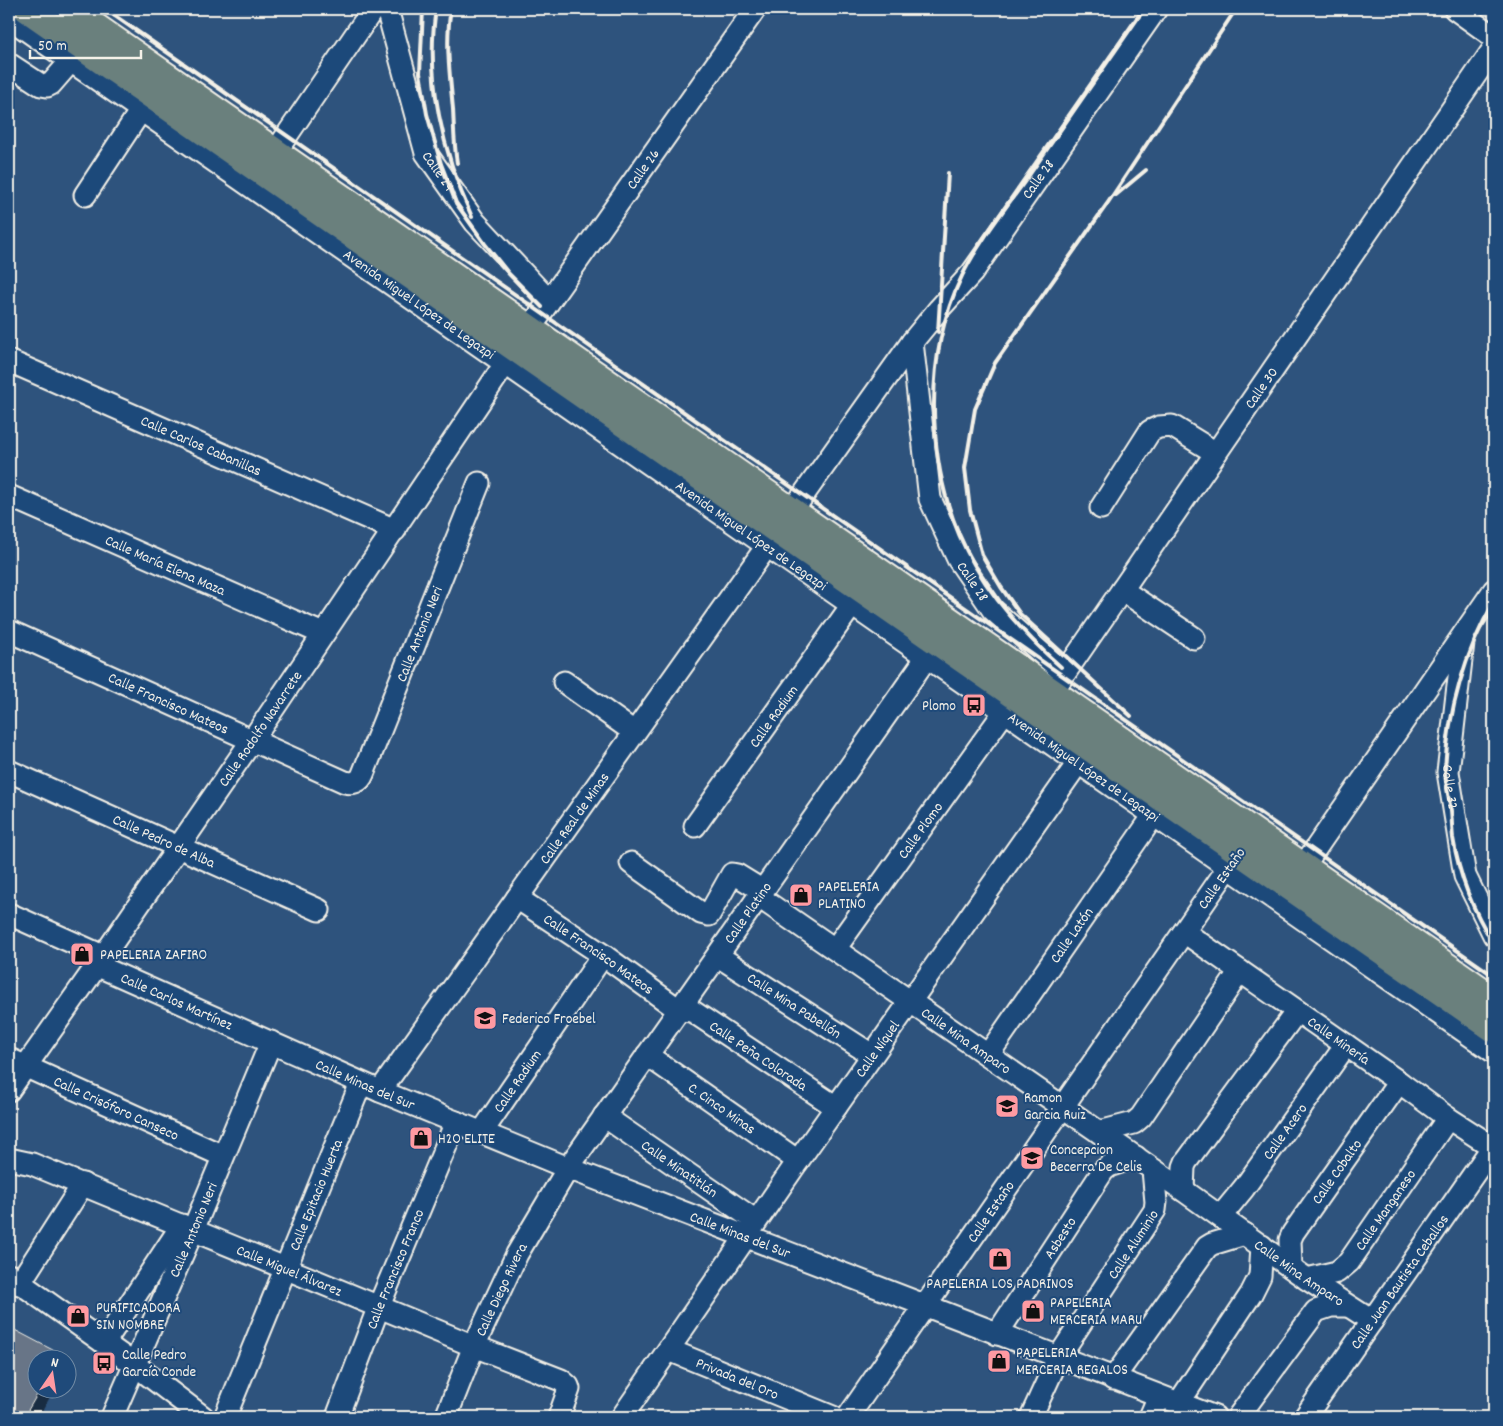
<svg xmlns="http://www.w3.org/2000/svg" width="1503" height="1426" font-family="Dekko,sans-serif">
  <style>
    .shadow { fill: #0007 }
    .building { fill: #687587; stroke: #f4f1e8 }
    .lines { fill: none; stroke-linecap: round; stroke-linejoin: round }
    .minor-casing { stroke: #f4f1e8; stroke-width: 25 }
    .major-casing { stroke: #f4f1e8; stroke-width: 30 }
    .minor { stroke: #1f4a7a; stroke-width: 21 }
    .major { stroke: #6a807d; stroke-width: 26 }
    .rail { stroke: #f4f1e8; stroke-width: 4 }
    .labels { text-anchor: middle; stroke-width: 4; stroke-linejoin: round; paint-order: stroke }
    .street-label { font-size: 15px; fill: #f4f1e8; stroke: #1f4a7a }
    .poi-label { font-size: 15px; fill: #f4f1e8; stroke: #1f4a7a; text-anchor: start }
  </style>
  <rect width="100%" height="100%" fill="#2e537d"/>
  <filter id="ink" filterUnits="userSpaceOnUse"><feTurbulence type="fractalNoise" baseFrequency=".02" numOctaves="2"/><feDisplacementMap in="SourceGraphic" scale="10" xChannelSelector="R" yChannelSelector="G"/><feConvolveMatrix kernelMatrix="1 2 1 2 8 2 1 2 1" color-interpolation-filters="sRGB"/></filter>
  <g filter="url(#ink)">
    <path class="shadow" d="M9 1328 58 1354 62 1358H38V1388H55L39 1417H9Z"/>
    <path class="building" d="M9 1327 68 1358H38V1393L24 1417H9Z"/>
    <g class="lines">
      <g class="minor-casing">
        <g id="minor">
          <path id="s1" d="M387 9 426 153 475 222 549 301"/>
          <path d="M1455 9 1494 37"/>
          <path id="s2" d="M9 18 1494 1052"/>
          <path d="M9 64 41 85 47 86 51 84 71 61"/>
          <path d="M266 166 373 9"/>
          <path d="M85 195 141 110"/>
          <path id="s3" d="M912 342 930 499 958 559 993 610 1064 673"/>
          <path id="s4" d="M9 361 395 530"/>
          <path id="s5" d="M9 496 323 634"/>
          <path d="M1101 508 1150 431 1159 427 1172 426 1216 453"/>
          <path d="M1122 590 1194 638"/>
          <path id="s6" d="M9 631 345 782C353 784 360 782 363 774L479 483"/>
          <path id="s7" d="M1464 634 1448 772 1465 876 1494 935"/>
          <path d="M564 682 634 732"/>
          <path id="s8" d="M1043 705 1494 48"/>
          <path id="s9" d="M9 771 319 910"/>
          <path id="s10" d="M695 826 852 605"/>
          <path d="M631 863 701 913 709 915 732 874 737 875 763 891"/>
          <path d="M1294 880 1494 590"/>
          <path id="s11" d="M759 897 1183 1190 1307 1279 1372 1321"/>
          <path id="s12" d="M517 898 603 955 679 1010 692 1011 836 1107"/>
          <path id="s13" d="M9 914 94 952 105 969 380 1091 568 1168 1215 1417"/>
          <path id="s14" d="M1184 932 1399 1082 1448 1118 1493 1147"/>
          <path id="s15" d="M835 949 1005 711"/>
          <path id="s16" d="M718 956 872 1055"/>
          <path id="s17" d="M647 1055 798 1161"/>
          <path id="s18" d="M988 1055 1154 815"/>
          <path id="s19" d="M9 1059 223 1156"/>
          <path id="s20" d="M9 1090 100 961 253 739 505 364 755 9"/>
          <path id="s21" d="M380 1091 912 342 939 309 972 273 1156 9"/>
          <path id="s22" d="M604 1116 756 1221"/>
          <path id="s23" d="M482 1132 603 955"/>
          <path d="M1099 1132 1134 1123 1141 1117 1240 971"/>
          <path id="s24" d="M9 1159 32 1164 474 1346 561 1380 568 1386 569 1389 559 1417"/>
          <path d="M1183 1190 1184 1167 1186 1162 1297 1011"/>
          <path id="s25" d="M1221 1216 1244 1188 1346 1045"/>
          <path id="s26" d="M1291 1267 1290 1240 1293 1233 1399 1082"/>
          <path d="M9 1275 135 1365 203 1417"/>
          <path id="s27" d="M1307 1279 1337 1272 1349 1262 1448 1118"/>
          <path d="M19 1284 83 1184"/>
          <path id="s28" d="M997 1334 1103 1171 1109 1166 1136 1157"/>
          <path d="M104 1343 182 1225"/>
          <path id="s29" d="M669 1350 833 1417"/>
          <path d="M1113 1379 1207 1247 1212 1244 1245 1234"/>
          <path d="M1178 1404 1251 1294 1260 1276 1262 1246"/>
          <path id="s30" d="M112 1417 193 1230 271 1042"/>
          <path id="s31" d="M225 1417 361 1083"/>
          <path id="s32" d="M337 1417 379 1306 456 1122"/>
          <path id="s33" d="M446 1417 474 1346 517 1254 568 1168 927 657"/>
          <path id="s34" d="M622 1417 798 1161 1078 763"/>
          <path id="s35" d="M848 1417 1237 855"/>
          <path id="s36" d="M1031 1417 1058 1358 1155 1210 1156 1202 1153 1170"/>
          <path d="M1150 1417 1159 1396"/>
          <path d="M1238 1417 1316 1311 1331 1306H1347"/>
          <path id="s37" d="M1305 1417 1494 1145"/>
        </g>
      </g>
      <g class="major-casing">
        <path id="major" d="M27 9 1494 1029
          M70 9 1494 999"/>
      </g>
      <use href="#minor" class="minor"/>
      <use href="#major" class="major"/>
      <path class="rail" d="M105 9 1494 976
        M423 9 420 73 427 114 441 164 456 203 485 244 509 274 542 307
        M436 9C425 78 443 154 472 217
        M451 9C445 41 450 76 453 109 454 127 454 145 457 163
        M1116 195 1146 170
        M938 332 948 173
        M1494 602C1465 652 1448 711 1445 769 1445 783 1449 797 1451 811 1452 820 1452 829 1453 838 1459 875 1474 913 1494 944
        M1061 667C1028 638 997 604 975 566 926 482 920 363 962 276 979 241 1005 209 1027 178 1066 121 1105 65 1144 9
        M1131 716 1020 614 1001 587 982 555 970 510 965 468 975 409 995 363 1107 204 1236 9"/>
    </g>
  </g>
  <defs>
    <g id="bus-square" transform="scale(1.25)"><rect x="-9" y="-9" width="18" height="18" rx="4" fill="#ff9aa2" stroke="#1f4a7a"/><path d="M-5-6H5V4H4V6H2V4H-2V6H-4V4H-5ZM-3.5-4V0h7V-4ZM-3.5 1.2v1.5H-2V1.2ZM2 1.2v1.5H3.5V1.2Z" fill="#111"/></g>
    <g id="shop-square" transform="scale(1.25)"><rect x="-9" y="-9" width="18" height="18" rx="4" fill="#ff9aa2" stroke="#1f4a7a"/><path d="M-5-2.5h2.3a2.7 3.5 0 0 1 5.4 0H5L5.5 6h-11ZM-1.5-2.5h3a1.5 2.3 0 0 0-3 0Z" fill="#111"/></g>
    <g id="school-square" transform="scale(1.25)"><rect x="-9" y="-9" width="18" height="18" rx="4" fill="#ff9aa2" stroke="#1f4a7a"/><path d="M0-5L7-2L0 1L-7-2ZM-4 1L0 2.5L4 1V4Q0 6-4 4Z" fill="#111"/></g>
  </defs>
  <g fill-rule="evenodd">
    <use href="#bus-square" x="974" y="705"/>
    <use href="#shop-square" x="801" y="895"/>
    <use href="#shop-square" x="82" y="954"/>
    <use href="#school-square" x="485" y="1018"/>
    <use href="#school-square" x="1007" y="1106"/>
    <use href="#shop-square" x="421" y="1138"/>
    <use href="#school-square" x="1032" y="1158"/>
    <use href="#shop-square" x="1000" y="1259"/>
    <use href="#shop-square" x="1033" y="1311"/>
    <use href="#shop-square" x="78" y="1316"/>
    <use href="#shop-square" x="999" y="1361"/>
    <use href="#bus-square" x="104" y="1363"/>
  </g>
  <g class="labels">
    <g class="street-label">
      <text dy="5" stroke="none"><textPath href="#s20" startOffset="1118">Calle 26</textPath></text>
      <text dy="5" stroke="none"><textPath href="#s1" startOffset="171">Calle 24</textPath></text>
      <text dy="5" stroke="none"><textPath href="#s21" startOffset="1125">Calle 28</textPath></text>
      <text dy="5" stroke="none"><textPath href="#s2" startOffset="500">Avenida Miguel López de Legazpi</textPath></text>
      <text dy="5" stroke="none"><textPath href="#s8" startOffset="385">Calle 30</textPath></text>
      <text dy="5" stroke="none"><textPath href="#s4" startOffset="210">Calle Carlos Cabanillas</textPath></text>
      <text dy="5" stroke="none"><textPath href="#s2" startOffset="905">Avenida Miguel López de Legazpi</textPath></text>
      <text dy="5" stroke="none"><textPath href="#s5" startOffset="171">Calle María Elena Maza</textPath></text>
      <text dy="5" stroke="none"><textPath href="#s3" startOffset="251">Calle 28</textPath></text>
      <text dy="5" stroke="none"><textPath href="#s6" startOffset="541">Calle Antonio Neri</textPath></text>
      <text dy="5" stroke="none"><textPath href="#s6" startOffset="175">Calle Francisco Mateos</textPath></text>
      <text dy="5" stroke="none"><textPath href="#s10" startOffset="135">Calle Radium</textPath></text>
      <text dy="5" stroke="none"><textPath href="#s20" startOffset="440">Calle Rodolfo Navarrete</textPath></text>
      <text dy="5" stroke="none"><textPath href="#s2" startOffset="1310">Avenida Miguel López de Legazpi</textPath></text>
      <text dy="5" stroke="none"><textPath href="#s7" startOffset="154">Calle 32</textPath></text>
      <text dy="5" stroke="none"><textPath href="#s21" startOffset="335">Calle Real de Minas</textPath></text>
      <text dy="5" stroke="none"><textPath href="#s15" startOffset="146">Calle Plomo</textPath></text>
      <text dy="5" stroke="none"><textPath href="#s9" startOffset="170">Calle Pedro de Alba</textPath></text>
      <text transform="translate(1221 878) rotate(-55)" y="5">Calle Estaño</text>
      <text dy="5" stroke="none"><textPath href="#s33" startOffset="590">Calle Platino</textPath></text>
      <text dy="5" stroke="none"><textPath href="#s18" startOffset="146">Calle Latón</textPath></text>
      <text dy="5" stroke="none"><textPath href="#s12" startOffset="99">Calle Francisco Mateos</textPath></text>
      <text dy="5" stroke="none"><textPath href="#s13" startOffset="192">Calle Carlos Martínez</textPath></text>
      <text dy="5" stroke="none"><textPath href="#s16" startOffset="91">Calle Mina Pabellón</textPath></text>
      <text dy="5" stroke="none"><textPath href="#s14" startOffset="189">Calle Minería</textPath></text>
      <text dy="5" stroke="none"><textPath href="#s11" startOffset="252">Calle Mina Amparo</textPath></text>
      <text dy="5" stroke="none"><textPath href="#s34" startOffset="448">Calle Níquel</textPath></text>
      <text dy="5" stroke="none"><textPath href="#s12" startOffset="290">Calle Peña Colorada</textPath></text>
      <text dy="5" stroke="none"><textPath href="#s23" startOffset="62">Calle Radium</textPath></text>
      <text dy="5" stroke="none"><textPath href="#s13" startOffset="398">Calle Minas del Sur</textPath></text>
      <text dy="5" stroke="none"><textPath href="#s19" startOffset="118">Calle Crisóforo Canseco</textPath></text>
      <text dy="5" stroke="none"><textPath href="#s17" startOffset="92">C. Cinco Minas</textPath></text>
      <text dy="5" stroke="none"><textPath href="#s25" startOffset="106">Calle Acero</textPath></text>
      <text dy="5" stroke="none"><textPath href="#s22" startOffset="92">Calle Minatitlán</textPath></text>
      <text dy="5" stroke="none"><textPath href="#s26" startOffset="110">Calle Cobalto</textPath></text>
      <text dy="5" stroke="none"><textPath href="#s31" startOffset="240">Calle Epitacio Huerta</textPath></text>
      <text dy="5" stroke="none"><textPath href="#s27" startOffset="110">Calle Manganeso</textPath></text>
      <text dy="5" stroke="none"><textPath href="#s35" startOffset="250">Calle Estaño</textPath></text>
      <text dy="5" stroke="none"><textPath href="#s30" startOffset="204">Calle Antonio Neri</textPath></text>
      <text dy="5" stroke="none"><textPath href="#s13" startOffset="802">Calle Minas del Sur</textPath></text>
      <text dy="5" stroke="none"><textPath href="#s28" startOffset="115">Asbesto</textPath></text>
      <text dy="5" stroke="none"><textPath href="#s36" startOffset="201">Calle Aluminio</textPath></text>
      <text dy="5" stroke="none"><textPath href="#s32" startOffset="159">Calle Francisco Franco</textPath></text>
      <text dy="5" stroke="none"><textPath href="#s24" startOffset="302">Calle Miguel Álvarez</textPath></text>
      <text dy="5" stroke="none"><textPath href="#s11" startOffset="658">Calle Mina Amparo</textPath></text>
      <text dy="5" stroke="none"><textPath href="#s37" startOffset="165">Calle Juan Bautista Ceballos</textPath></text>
      <text dy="5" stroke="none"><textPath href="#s33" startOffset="139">Calle Diego Rivera</textPath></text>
      <text dy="5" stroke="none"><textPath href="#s29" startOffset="74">Privada del Oro</textPath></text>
    </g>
    <g class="poi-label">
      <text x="956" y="710" text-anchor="end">Plomo</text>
      <text x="818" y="891">PAPELERIA<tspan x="818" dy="17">PLATINO</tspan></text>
      <text x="100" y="959">PAPELERIA ZAFIRO</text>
      <text x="502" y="1023">Federico Froebel</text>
      <text x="1024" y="1102">Ramon<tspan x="1024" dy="17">Garcia Ruiz</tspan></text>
      <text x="438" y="1143">H2O ELITE</text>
      <text x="1050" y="1154">Concepcion<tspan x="1050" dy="17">Becerra De Celis</tspan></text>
      <text x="1000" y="1288" text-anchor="middle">PAPELERIA LOS PADRINOS</text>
      <text x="1050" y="1307">PAPELERIA<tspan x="1050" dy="17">MERCERIA MARU</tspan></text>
      <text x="96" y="1312">PURIFICADORA<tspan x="96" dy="17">SIN NOMBRE</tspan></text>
      <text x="1016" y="1357">PAPELERIA<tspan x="1016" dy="17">MERCERIA REGALOS</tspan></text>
      <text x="122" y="1359">Calle Pedro<tspan x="122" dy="17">García Conde</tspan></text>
    </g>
  </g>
  <rect width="1503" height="1426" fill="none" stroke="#1f4a7a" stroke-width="30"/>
  <rect x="15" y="15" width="1473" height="1396" fill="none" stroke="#f4f1e8" stroke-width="2" filter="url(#ink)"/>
  <g transform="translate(52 1374) rotate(13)"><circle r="24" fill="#1f4a7a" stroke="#748da6"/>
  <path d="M0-4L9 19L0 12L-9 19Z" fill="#ff9aa2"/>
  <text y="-8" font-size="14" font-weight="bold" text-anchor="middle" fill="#f4f1e8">N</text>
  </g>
  <path d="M30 50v8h111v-8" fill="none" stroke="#f4f1e8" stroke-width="2.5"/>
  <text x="38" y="50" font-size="15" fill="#f4f1e8" stroke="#1f4a7a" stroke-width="4" paint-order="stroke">50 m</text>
</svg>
